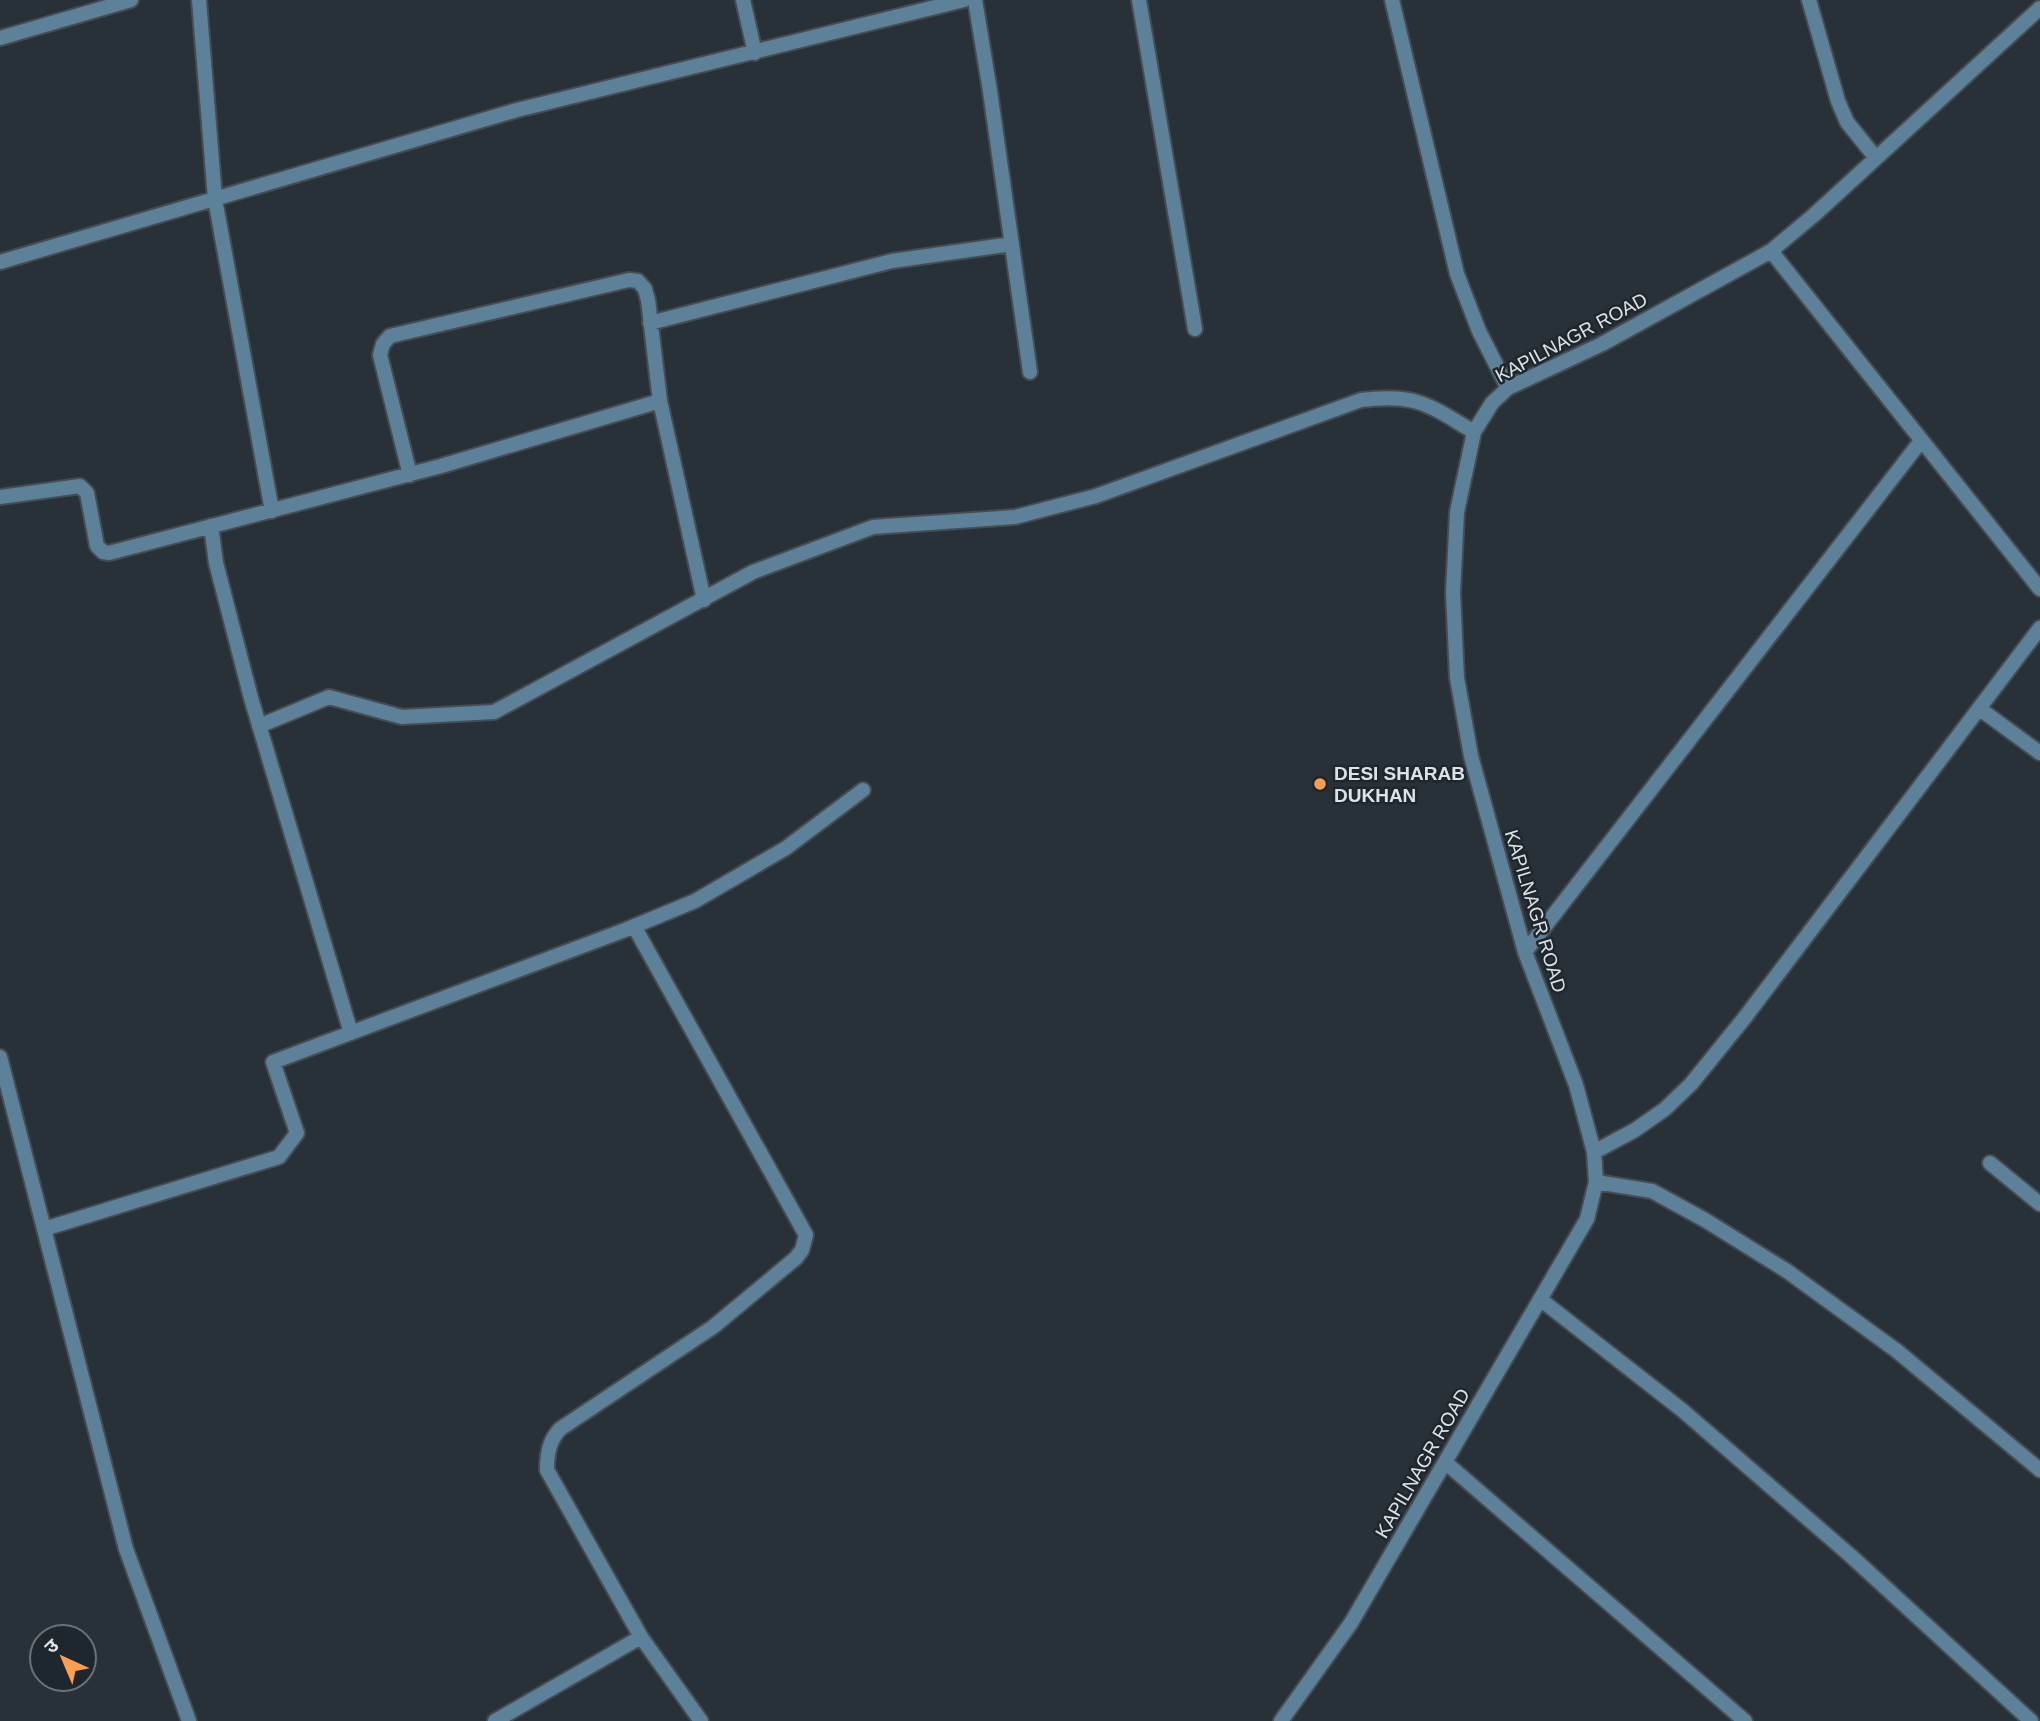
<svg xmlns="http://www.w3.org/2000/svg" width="2040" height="1721" font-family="Helvetica,'Noto Sans Devanagari',sans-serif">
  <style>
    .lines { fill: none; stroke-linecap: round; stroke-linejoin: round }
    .street-casing { stroke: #454d53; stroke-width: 18 }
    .street { stroke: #5e819a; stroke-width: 14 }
    .poi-dot { fill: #fb9e50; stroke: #1e272d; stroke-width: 2.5 }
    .labels { text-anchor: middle; stroke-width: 5; stroke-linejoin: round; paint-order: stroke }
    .street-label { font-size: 19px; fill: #dde2e7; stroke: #1e272d }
    .poi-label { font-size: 19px; font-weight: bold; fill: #dde2e7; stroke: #1e272d; text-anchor: start }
  </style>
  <rect width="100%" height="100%" fill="#283137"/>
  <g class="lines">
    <g class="street-casing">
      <path id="street" d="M199 0 215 199 272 511
        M743 0 755 53
        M975 0 990 91 1030 372
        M1139 0 1195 329
        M1392 0 1457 274 1479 331 1508 388
        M1809 0 1838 101 1847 122 1876 158
        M0 38 131 0
        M1771 251 2040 589
        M0 262 517 110 964 0
        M650 323 892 261 1012 244
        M410 475 380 355 383 344 390 336 629 280 638 281 645 289 648 300 660 401 704 600
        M0 497 80 486 87 493 97 546 103 552 109 553 441 466 660 401
        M211 526 216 563 251 698 351 1033
        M1980 709 2040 753
        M259 726 329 697 402 717 494 712 753 572 873 527 1015 517 1096 496 1361 400C1416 393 1429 405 1474 432
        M634 926 806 1235 802 1250 796 1258 713 1327 560 1429C549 1441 547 1454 547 1470L641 1637 701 1721
        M1525 952 1921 441
        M0 1057 126 1549 189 1721
        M1594 1152 1635 1130 1665 1109 1691 1084 1746 1016 2040 628
        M1990 1163 2040 1204
        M1596 1182 1652 1191 1705 1220 1787 1271 1897 1351 2040 1470
        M44 1229 279 1157 297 1133 273 1062 625 930 695 901 786 848 863 790
        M1540 1299 1682 1410 1851 1556 2031 1721
        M1445 1462 1745 1721
        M495 1721 641 1637
        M1281 1721 1351 1623 1587 1219 1596 1182 1594 1152 1576 1085 1525 952 1471 756 1457 678 1453 593 1457 512 1474 432 1492 403 1508 388 1602 344 1771 251 1814 215 2040 8"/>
    </g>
    <use href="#street" class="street"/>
  </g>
  <circle class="poi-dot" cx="1320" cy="784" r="7"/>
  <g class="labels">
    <g class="street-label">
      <text transform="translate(1571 337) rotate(-28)" y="7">KAPILNAGR ROAD</text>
      <text transform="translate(1536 911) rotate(73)" y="7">KAPILNAGR ROAD</text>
      <text transform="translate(1422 1463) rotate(-60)" y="7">KAPILNAGR ROAD</text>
    </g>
    <g class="poi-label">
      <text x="1334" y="780">DESI SHARAB<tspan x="1334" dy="22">DUKHAN</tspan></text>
    </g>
  </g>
  <g transform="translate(63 1658) rotate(316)"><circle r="33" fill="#1e272d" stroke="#6a7277" stroke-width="2"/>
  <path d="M0-5L12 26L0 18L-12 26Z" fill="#fb9e50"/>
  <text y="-10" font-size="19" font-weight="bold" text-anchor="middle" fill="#dde2e7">उ</text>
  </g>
</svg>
